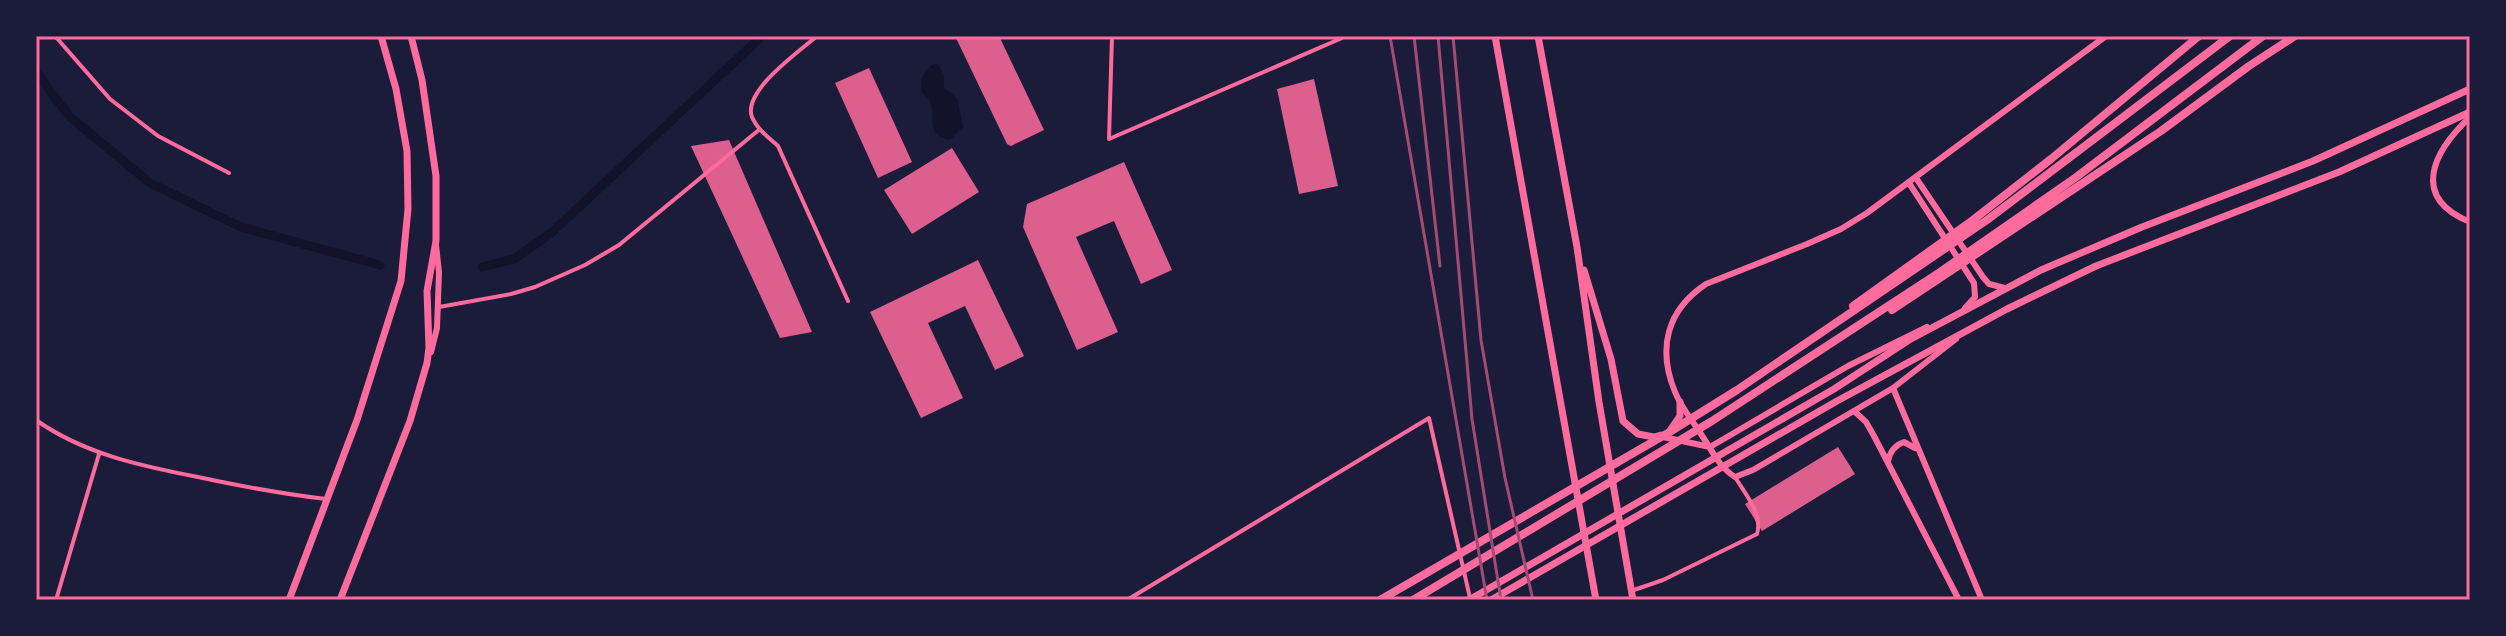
<svg xmlns="http://www.w3.org/2000/svg" width="2506" height="636" font-family="Helvetica,sans-serif">
  <style>
    .water { fill: #12122b }
    .lines { fill: none; stroke-linecap: round; stroke-linejoin: round }
    .canal { stroke: #12122b; stroke-width: 9 }
    .building { fill: #dd5f8e }
    .minor { stroke: #ff6b9d; stroke-width: 4 }
    .tertiary { stroke: #ff6b9d; stroke-width: 6 }
    .secondary { stroke: #ff6b9d; stroke-width: 6 }
    .primary { stroke: #ff6b9d; stroke-width: 7 }
    .trunk { stroke: #ff6b9d; stroke-width: 7 }
    .motorway { stroke: #ff6b9d; stroke-width: 8 }
    .rail { stroke: #a44b75; stroke-width: 3 }
    .neatline { fill: none; stroke: #ff6b9d; stroke-width: 3 }
  </style>
  <rect width="100%" height="100%" fill="#1b1b3a"/>
  <path class="water" d="M938 64 944 75V88L957 98 963 127 950 140C923 134 937 118 930 102 929 98 924 96 922 92L921 79 931 65Z"/>
  <g class="lines">
    <path class="canal" d="M36 72 69 116 150 183 241 227 380 265
      M482 267 514 259 550 234 762 36"/>
  </g>
  <path class="building" d="M955 36H999L1044 130 1011 146 1007 144Z
    M869 68 912 162 878 178 835 83Z
    M1314 79 1338 186 1299 194 1277 89Z
    M729 140 812 332 780 338 691 146Z
    M952 148 979 192 912 234 884 190Z
    M1124 162 1172 270 1141 284 1114 221 1076 237 1118 332 1077 350 1023 227 1027 204Z
    M978 260 1024 356 995 370 965 306 928 323 963 398 921 418 870 312Z
    M1838 447 1855 474 1762 531 1745 504Z"/>
  <g class="lines">
    <path class="minor" d="M55 36 110 99 158 136 229 173
      M817 36C800 51 742 91 752 117 757 129 769 138 778 146L848 301
      M1112 36 1109 139 1342 38V36
      M439 307 511 294 535 287 585 265 619 245 760 129
      M36 420C84 454 141 466 198 477 240 486 283 494 326 499
      M1631 591 1663 580 1757 534C1763 514 1746 495 1735 477
      M56 600 99 454
      M1127 600 1429 418 1470 598"/>
    <path class="tertiary" d="M1916 178 1983 277 1989 284 2005 288
      M1909 183 1974 283 1975 297 1965 308
      M1956 339 1893 388 1753 470 1735 477C1719 467 1711 449 1701 434 1692 420 1681 407 1675 392 1657 348 1667 310 1706 284L1807 244 1841 229 1867 213 2106 36
      M431 352 437 328 439 272 436 245
      M1893 388 1982 600
      M1854 411 1866 422 1874 436 1959 600
      M1663 437 1710 447 1848 366 1927 327
      M1888 461C1890 452 1895 445 1904 442L1915 448"/>
    <path class="secondary" d="M2470 117C2434 151 2409 197 2470 222"/>
    <path class="primary" d="M1469 600 1834 389 1909 340 2041 270 2142 227 2313 161 2470 89
      M1491 600 1837 401 2007 309 2096 266 2339 172 2470 112"/>
    <path class="trunk" d="M1495 36 1596 600
      M1538 36 1577 247 1599 402 1633 600
      M1584 270 1611 359 1623 421 1638 434 1654 437 1661 435
      M1671 429 1680 416V402
      M289 600 357 420 401 281 408 209 407 151 396 89 381 36
      M340 600 410 421 427 363 429 348 427 291 436 241V176L422 80 411 36"/>
    <path class="motorway" d="M1853 306 1973 220 2051 159 2199 36
      M1892 310 2161 131 2249 66 2295 36
      M1380 600 1668 433 1737 390 1987 220 2230 36
      M1413 600 1712 421 1940 272 2075 178 2263 36"/>
    <path class="rail" d="M1390 36 1487 600
      M1414 36 1440 266
      M1438 36 1472 419 1501 600
      M1453 36 1481 340 1505 478 1533 600"/>
  </g>
  <rect width="2506" height="636" fill="none" stroke="#1b1b3a" stroke-width="76"/>
  <rect x="38" y="38" width="2430" height="560" class="neatline"/>
</svg>
